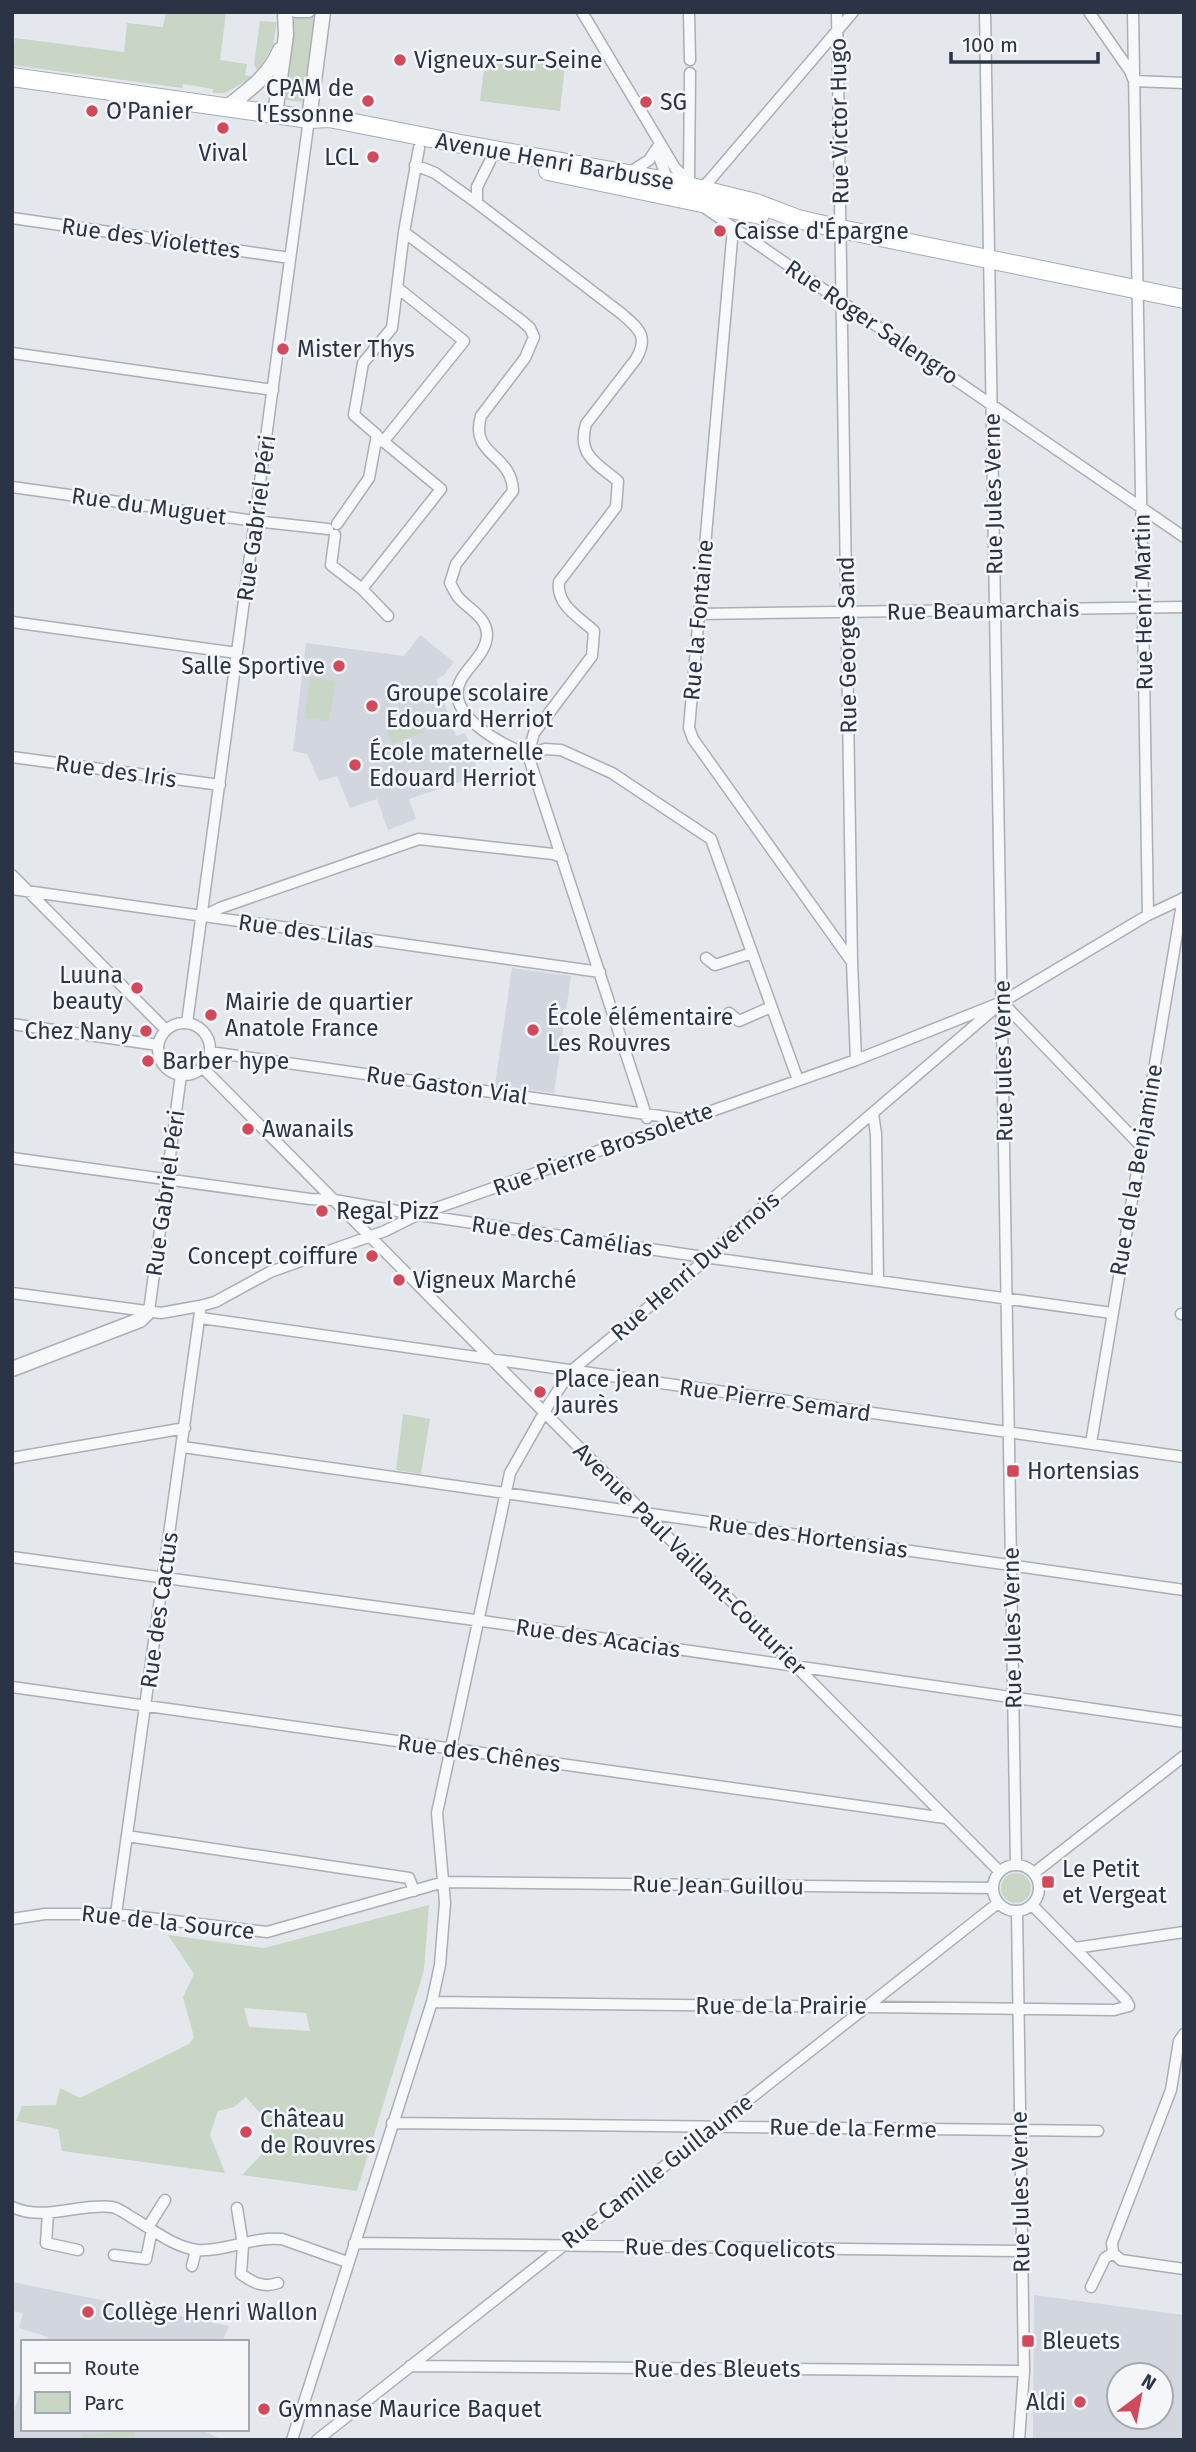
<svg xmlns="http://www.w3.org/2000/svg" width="1196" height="2452" font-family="'Fira Sans',sans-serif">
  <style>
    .built { fill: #d2d6de; fill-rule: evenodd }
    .green { fill: #c9d6c5; fill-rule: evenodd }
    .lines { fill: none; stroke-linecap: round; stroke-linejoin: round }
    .minor-casing { stroke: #a9aeb7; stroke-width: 13 }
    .tertiary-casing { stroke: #a9aeb7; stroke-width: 17 }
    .primary-casing { stroke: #a3abb8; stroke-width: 20 }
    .minor { stroke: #f7f8fa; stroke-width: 10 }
    .tertiary { stroke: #f7f8fa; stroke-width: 14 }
    .primary { stroke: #fff; stroke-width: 18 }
    .poi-dot { fill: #d1495b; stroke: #f4f6f9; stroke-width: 2.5 }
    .labels { text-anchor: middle; stroke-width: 5; stroke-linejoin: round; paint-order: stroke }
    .poi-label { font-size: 23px; fill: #2b3445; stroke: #f4f6f9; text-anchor: start }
    .street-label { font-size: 23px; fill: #2b3445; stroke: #f4f6f9 }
  </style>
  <rect width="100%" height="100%" fill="#e4e7ec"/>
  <path class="built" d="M420 635 454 662 444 675 436 679 456 736 465 733 476 758 475 777 409 799 416 819 388 830 377 799 350 808 337 776 319 781 307 754 293 751 306 643 404 656Z
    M512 968 571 976 554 1093 495 1085Z
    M12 2282 229 2326 222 2342H47L48 2337 19 2328 23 2313 12 2311Z
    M1034 2295 1184 2315V2440H1033ZM1119 2375H1161V2417H1119Z
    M23 2384V2429H199L223 2440H12V2417Z"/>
  <path class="green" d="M166 12H226L220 60 247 64 245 75 253 77 225 93H213V89L183 84 182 88 12 65 15 38 124 52 127 23 163 27Z
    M294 16 315 17 303 102 286 100 285 95Z
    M260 21 277 22 273 45 258 71 254 65Z
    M509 55V58L565 65 560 111 480 101 485 61 489 62Z
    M310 677 336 681 329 721 304 718Z
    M420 719 425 732 392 744 387 731Z
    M403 1414 430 1419 421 1474 396 1470Z
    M1001 1888a15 15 0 1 1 30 0a15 15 0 1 1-30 0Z
    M429 1905 424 1970 357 2191 242 2175 261 2155 272 2127 246 2097 234 2107 218 2111 210 2135 225 2173 62 2151 58 2129 16 2121 22 2106 56 2105 60 2088 80 2098 189 2044 194 2037 183 1997 194 1974 168 1935 264 1948ZM244 2008 306 2013 310 2031 249 2027Z
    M134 2431 135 2440H81V2435Z"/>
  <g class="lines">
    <g class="minor-casing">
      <path id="minor" d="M295 12H309
        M582 12 675 168 694 185
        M689 12 690 60
        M837 12 852 962 856 1060
        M985 12 1016 1864
        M1089 12 1130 71 1134 81 1184 83
        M1133 12 1148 915
        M657 151 669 184
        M415 165 435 173 477 203 622 314C639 329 649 336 636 359L586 424C577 455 596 463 618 481L616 507 559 582C556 605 579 617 594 631L592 656 534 733 528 755
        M629 173 649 160 657 148
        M689 181 690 73
        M697 191 709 181 853 12
        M477 203V187L490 161
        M705 208 1184 537
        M12 218 290 258
        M733 228 689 728 693 739 852 962
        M404 232 522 321 530 328 534 337 525 358 481 416C469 456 512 453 513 491L456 564 450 583C453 588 455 593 458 597 468 609 486 616 487 634 487 653 469 665 461 680 442 714 503 745 528 755
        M12 353 273 390
        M383 442 464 341 399 289
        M12 487 255 521 328 529
        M337 524 369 478 377 435 354 415 363 363 392 328 404 232 419 148
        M335 535 331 565 362 589 388 616
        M362 589 441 489 378 437
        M698 614 1184 607
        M12 622 237 653
        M528 755 545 749 561 750 612 773 711 839 798 1080
        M528 755 647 1118
        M12 757 220 785
        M12 875 166 1030
        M12 889 600 972
        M202 917 220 908 419 839 553 854 562 857
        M706 958 715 965 752 953
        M1002 1002 1140 1145
        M729 1013 739 1021 771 1007
        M158 1049a26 26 0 1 1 52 0a26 26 0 1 1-52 0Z
        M187 1023 309 119
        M12 1024 158 1045
        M210 1052 681 1119
        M203 1068 999 1871
        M873 1114 876 1134 878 1281
        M12 1158 310 1199 334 1200 426 1216 697 1256 1112 1313
        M12 1293 161 1313 200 1306 215 1302 270 1272 385 1231 417 1215 856 1060 1002 1002 1148 915 1184 898
        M149 1311 181 1075
        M1181 1314H1184
        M201 1318 1184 1457
        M1091 1443 1183 898
        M183 1447 1184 1590
        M12 1458 185 1428
        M12 1557 482 1621 1184 1722
        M12 1687 945 1818
        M127 1836 409 1878 414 1891
        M993 1888a23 23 0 1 1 46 0a23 23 0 1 1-46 0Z
        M1034 1873 1184 1756
        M1017 1911 1024 2371 1019 2440
        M116 1914 200 1312
        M12 1919 45 1914H116L267 1932 444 1882 992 1888
        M1075 1948 1184 1932
        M432 2002 1114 2010 1129 2006 1126 2000 1032 1905
        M1184 2034 1179 2041 1171 2090 1112 2243 1113 2253 1121 2260 1184 2269
        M392 2123 1098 2131
        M12 2207C45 2222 78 2203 112 2207 118 2208 125 2213 131 2217 151 2228 173 2247 197 2250 226 2252 253 2236 282 2239L347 2262
        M237 2208 243 2245 241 2274C253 2283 264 2288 278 2283
        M48 2213 46 2243 78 2250
        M148 2227 165 2200
        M354 2243 1021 2251
        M114 2255 146 2259 152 2230
        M192 2266 196 2250
        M1091 2287 1105 2258 1113 2253
        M410 2366 1024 2371
        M292 2440 432 2002 440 1965 445 1903 437 1813 510 1473 549 1404 571 1371 708 1258 728 1237 1002 1002
        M317 2440 998 1903"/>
    </g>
    <g class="tertiary-casing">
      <path id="tertiary" d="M227 107C249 90 269 76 280 50
        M275 114 286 35 285 12
        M309 119 323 12
        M12 1369 140 1320 149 1311"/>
    </g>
    <g class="primary-casing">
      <path id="primary" d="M12 77 309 119 329 118 461 144 667 181 756 203 798 219 841 229 1184 299
        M548 171 760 215"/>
    </g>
    <use href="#minor" class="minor"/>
    <use href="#tertiary" class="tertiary"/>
    <use href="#primary" class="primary"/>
  </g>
  <g class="poi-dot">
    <circle cx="400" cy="60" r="7"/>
    <circle cx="368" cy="101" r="7"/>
    <circle cx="646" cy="102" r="7"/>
    <circle cx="92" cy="111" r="7"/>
    <circle cx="223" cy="128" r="7"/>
    <circle cx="373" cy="157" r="7"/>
    <circle cx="720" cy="231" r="7"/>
    <circle cx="283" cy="349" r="7"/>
    <circle cx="339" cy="666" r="7"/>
    <circle cx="372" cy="706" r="7"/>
    <circle cx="355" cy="765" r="7"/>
    <circle cx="137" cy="988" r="7"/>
    <circle cx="211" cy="1015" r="7"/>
    <circle cx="533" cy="1030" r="7"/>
    <circle cx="146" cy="1031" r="7"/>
    <circle cx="148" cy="1061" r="7"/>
    <circle cx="248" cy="1129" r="7"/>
    <circle cx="322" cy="1211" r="7"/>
    <circle cx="372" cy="1256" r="7"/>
    <circle cx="399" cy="1280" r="7"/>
    <circle cx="540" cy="1392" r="7"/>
    <rect x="1006" y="1464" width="14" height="14" rx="3.5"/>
    <rect x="1041" y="1875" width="14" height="14" rx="3.5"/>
    <circle cx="246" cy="2132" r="7"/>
    <circle cx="88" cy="2312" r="7"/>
    <rect x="1021" y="2334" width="14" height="14" rx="3.5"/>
    <circle cx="1080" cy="2402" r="7"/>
    <circle cx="264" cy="2409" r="7"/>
  </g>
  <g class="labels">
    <g class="poi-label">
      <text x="414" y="68">Vigneux-sur-Seine</text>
      <text x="354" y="96" text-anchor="end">CPAM de<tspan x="354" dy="26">l'Essonne</tspan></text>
      <text x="660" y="110">SG</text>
      <text x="106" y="119">O'Panier</text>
      <text x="223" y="161" text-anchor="middle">Vival</text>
      <text x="359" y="165" text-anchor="end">LCL</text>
      <text x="734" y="239">Caisse d'Épargne</text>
      <text x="297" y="357">Mister Thys</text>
      <text x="325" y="674" text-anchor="end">Salle Sportive</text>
      <text x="386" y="701">Groupe scolaire<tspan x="386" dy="26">Edouard Herriot</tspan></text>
      <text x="369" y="760">École maternelle<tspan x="369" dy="26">Edouard Herriot</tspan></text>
      <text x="123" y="983" text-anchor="end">Luuna<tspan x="123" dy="26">beauty</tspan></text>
      <text x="225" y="1010">Mairie de quartier<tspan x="225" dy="26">Anatole France</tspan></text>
      <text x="547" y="1025">École élémentaire<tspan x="547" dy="26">Les Rouvres</tspan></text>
      <text x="132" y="1039" text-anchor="end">Chez Nany</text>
      <text x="162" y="1069">Barber hype</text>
      <text x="262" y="1137">Awanails</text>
      <text x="336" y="1219">Regal Pizz</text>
      <text x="358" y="1264" text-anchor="end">Concept coiffure</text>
      <text x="413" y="1288">Vigneux Marché</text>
      <text x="554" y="1387">Place jean<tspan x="554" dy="26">Jaurès</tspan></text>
      <text x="1027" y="1479">Hortensias</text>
      <text x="1062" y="1877">Le Petit<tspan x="1062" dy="26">et Vergeat</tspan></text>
      <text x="260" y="2127">Château<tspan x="260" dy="26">de Rouvres</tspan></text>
      <text x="102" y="2320">Collège Henri Wallon</text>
      <text x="1042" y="2349">Bleuets</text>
      <text x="1066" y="2410" text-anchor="end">Aldi</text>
      <text x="278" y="2417">Gymnase Maurice Baquet</text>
    </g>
    <g class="street-label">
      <text transform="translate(839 121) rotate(-91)" y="8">Rue Victor Hugo</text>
      <text transform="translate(555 161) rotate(10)" y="8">Avenue Henri Barbusse</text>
      <text transform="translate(151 238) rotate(8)" y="8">Rue des Violettes</text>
      <text transform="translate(872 322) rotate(34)" y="8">Rue Roger Salengro</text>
      <text transform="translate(993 494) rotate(-91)" y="8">Rue Jules Verne</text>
      <text transform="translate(149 506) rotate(8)" y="8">Rue du Muguet</text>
      <text transform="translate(256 518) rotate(-82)" y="8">Rue Gabriel Péri</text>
      <text transform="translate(1143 602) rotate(-91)" y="8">Rue Henri Martin</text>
      <text transform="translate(983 610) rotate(-1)" y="8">Rue Beaumarchais</text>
      <text transform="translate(698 620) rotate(-85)" y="8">Rue la Fontaine</text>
      <text transform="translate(847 645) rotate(-91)" y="8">Rue George Sand</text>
      <text transform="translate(116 771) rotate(8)" y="8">Rue des Iris</text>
      <text transform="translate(306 931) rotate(8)" y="8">Rue des Lilas</text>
      <text transform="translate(1003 1061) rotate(-91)" y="8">Rue Jules Verne</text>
      <text transform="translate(447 1085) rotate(8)" y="8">Rue Gaston Vial</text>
      <text transform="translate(603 1149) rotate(-20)" y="8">Rue Pierre Brossolette</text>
      <text transform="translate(1136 1170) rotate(-80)" y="8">Rue de la Benjamine</text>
      <text transform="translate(165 1193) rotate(-82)" y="8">Rue Gabriel Péri</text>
      <text transform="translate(562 1236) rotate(8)" y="8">Rue des Camélias</text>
      <text transform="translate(695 1266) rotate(-41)" y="8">Rue Henri Duvernois</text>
      <text transform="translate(775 1400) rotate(8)" y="8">Rue Pierre Semard</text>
      <text transform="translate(808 1536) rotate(8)" y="8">Rue des Hortensias</text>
      <text transform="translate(690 1559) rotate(45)" y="8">Avenue Paul Vaillant-Couturier</text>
      <text transform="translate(159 1610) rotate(-82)" y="8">Rue des Cactus</text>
      <text transform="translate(1012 1628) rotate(-91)" y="8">Rue Jules Verne</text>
      <text transform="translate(598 1638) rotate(8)" y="8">Rue des Acacias</text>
      <text transform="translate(479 1753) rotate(8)" y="8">Rue des Chênes</text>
      <text transform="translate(718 1885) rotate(1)" y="8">Rue Jean Guillou</text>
      <text transform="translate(168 1922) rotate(6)" y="8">Rue de la Source</text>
      <text x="781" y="2014">Rue de la Prairie</text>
      <text transform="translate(853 2128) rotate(1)" y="8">Rue de la Ferme</text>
      <text transform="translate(657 2171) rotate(-38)" y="8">Rue Camille Guillaume</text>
      <text transform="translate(1020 2192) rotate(-91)" y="8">Rue Jules Verne</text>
      <text transform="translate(730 2248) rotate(1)" y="8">Rue des Coquelicots</text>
      <text x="717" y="2377">Rue des Bleuets</text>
    </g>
  </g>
  <rect width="1196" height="2452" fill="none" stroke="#2b3445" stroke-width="28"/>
  <rect x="21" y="2340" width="228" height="91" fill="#f4f6f9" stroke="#a4a8b1" stroke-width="2"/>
  <rect x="35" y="2363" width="35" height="10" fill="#ffffff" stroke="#a4a8b1" stroke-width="2"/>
  <text x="84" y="2375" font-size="21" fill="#2b3445">Route</text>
  <rect x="35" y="2392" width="35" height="21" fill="#c9d6c5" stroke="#a4a8b1" stroke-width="2"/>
  <text x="84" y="2410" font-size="21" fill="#2b3445">Parc</text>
  <g transform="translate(1140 2396) rotate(32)"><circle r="33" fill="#f4f6f9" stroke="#a4a8b1" stroke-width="2"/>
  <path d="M0-5L12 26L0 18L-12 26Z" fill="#d1495b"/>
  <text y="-10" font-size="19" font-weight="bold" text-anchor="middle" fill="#2b3445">N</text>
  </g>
  <path d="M951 52v10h147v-10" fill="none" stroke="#2b3445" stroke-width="3.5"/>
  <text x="962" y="52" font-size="21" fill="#2b3445" stroke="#f4f6f9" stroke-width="5" paint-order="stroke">100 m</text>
</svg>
